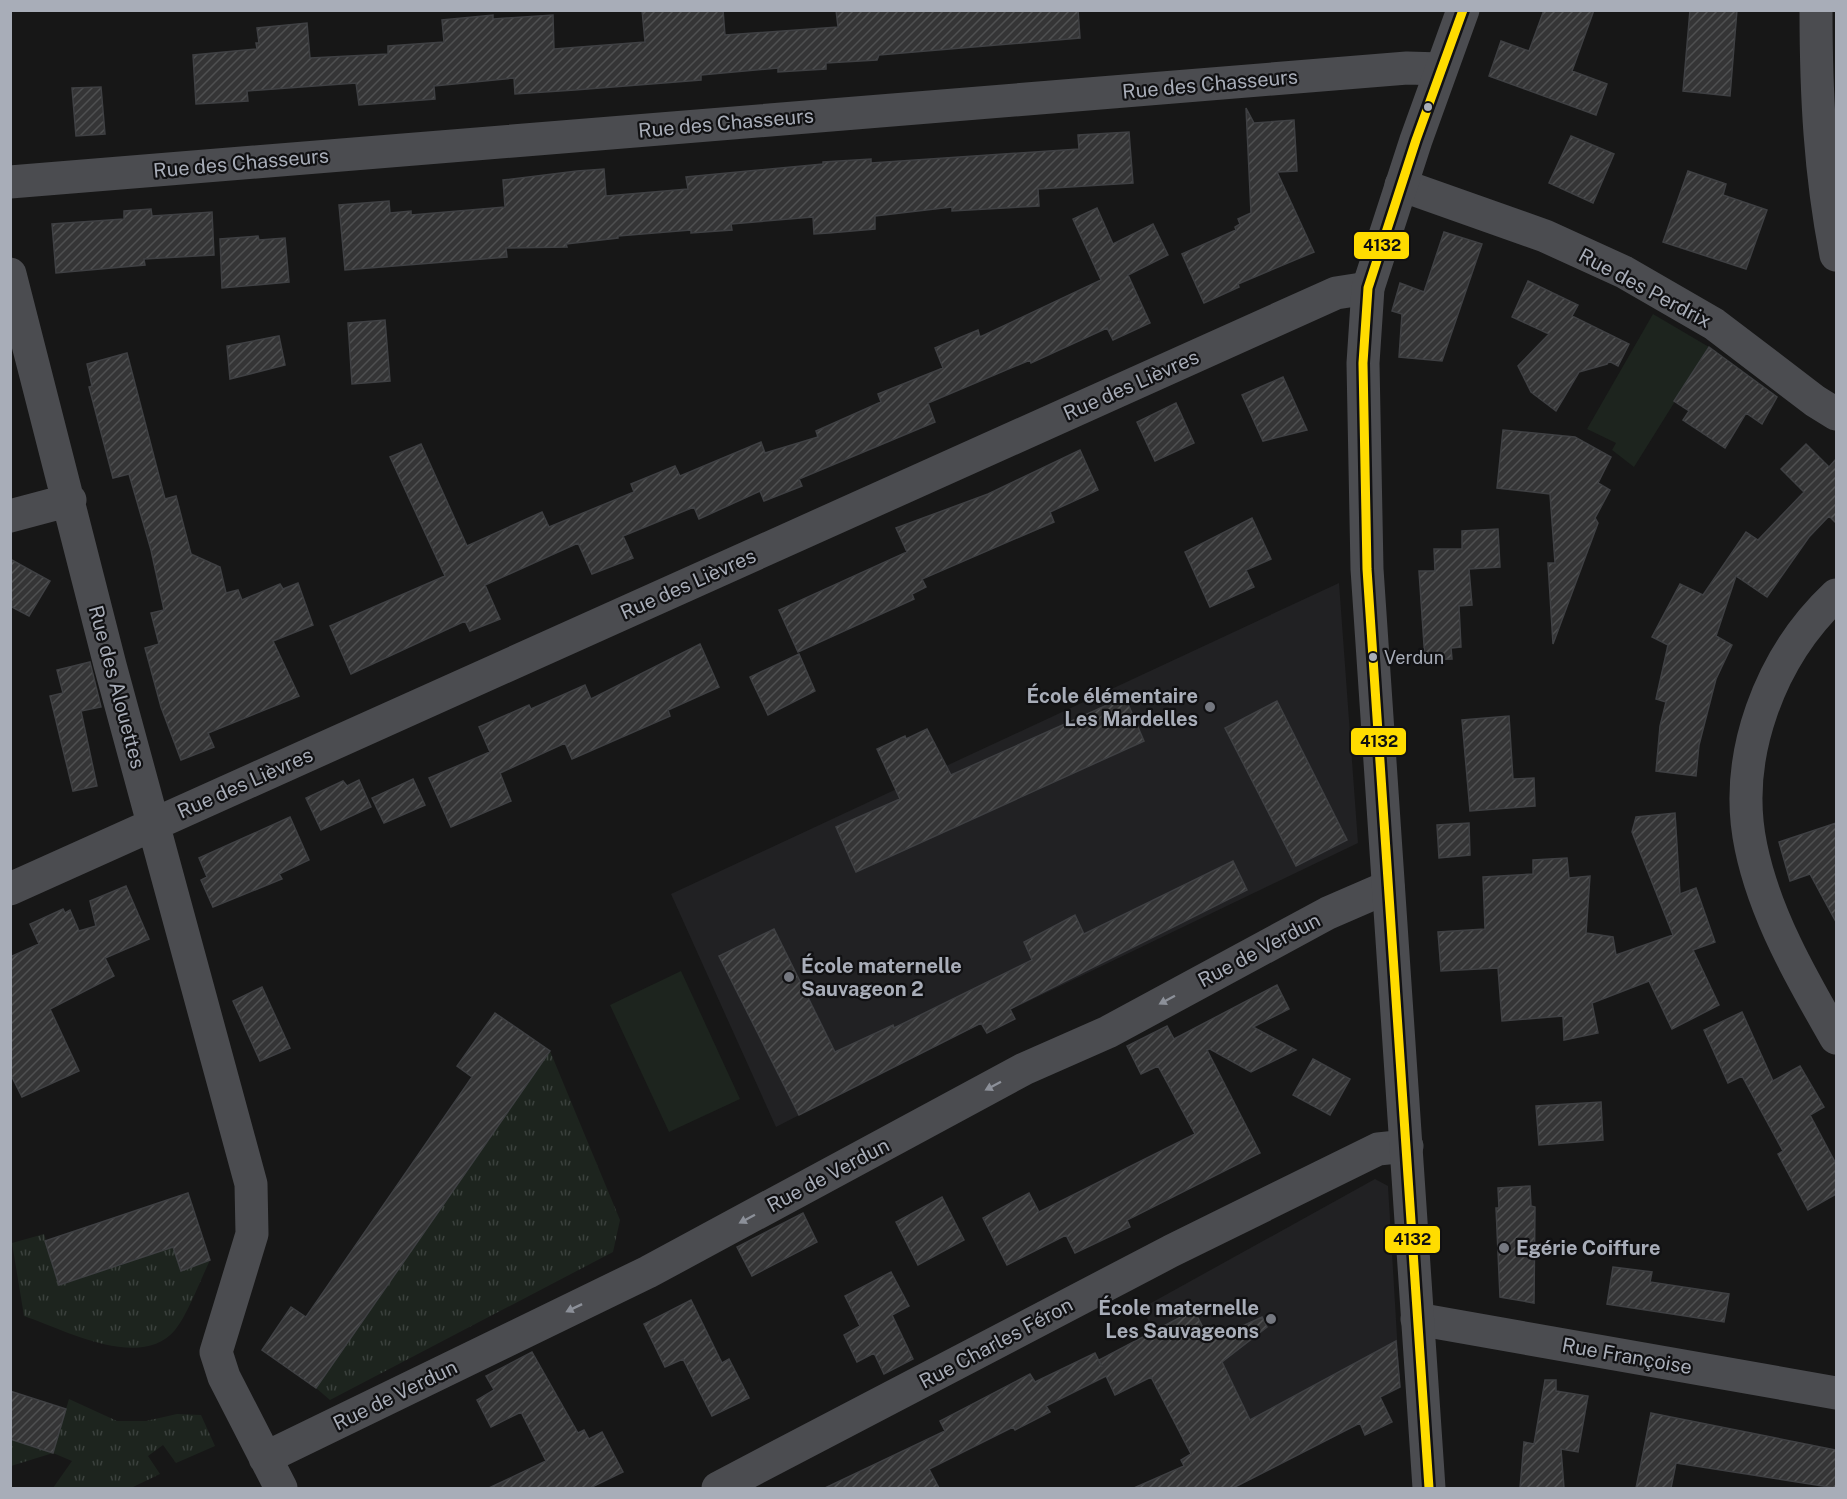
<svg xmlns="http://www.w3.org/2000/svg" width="1847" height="1499" font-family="'Public Sans',sans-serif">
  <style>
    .built { fill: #212123 }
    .grass { fill: url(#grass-tufts) }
    .garden { fill: #1d241e }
    .building { fill: url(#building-hatch); stroke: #3f4043; stroke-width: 1.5 }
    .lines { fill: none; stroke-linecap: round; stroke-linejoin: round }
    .minor { stroke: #4b4c50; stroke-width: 33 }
    .tertiary { stroke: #4b4c50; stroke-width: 33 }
    .bus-1-casing { stroke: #111113; stroke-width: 14 }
    .bus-1 { stroke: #ffdc00; stroke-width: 9 }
    .oneway { fill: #8c9099 }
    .bus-dot { fill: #a8adb8; stroke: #111113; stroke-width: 2 }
    .poi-dot { fill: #757880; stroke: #111113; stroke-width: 2 }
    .labels { text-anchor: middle; stroke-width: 4.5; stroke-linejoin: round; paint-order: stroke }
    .bus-label { font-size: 18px; fill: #a8adb8; stroke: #111113; text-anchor: start }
    .street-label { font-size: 20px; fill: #a8adb8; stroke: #111113 }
    .poi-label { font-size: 20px; font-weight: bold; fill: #a8adb8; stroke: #111113; text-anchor: end }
    .line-badge { stroke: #111113; stroke-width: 2 }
    .pale-badge-label { font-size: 16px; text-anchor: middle; font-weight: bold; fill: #111 }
  </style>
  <defs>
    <pattern id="grass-tufts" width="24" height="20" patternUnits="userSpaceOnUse" patternTransform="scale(1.5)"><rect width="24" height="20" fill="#1d241e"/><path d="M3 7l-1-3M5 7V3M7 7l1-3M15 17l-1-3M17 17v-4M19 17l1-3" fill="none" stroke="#3b413d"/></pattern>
    <pattern id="building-hatch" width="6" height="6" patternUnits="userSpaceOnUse" patternTransform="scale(1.5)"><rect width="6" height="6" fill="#353536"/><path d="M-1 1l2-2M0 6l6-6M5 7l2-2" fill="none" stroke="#4f5051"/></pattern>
  </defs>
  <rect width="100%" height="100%" fill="#171717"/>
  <path class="built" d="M1339 583 1358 843 908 1059 776 1127 671 894Z
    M1375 1179 1388 1186 1400 1387 1226 1474 1142 1308Z"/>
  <path class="grass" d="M550 1051 620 1220 613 1252 330 1400 316 1388Z
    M44 1234 60 1285 173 1247 181 1271 210 1260C201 1279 187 1316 175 1330 141 1371 65 1330 24 1316L12 1243Z
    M69 1399 117 1421H146L177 1414 201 1415 215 1446 176 1463 163 1445 148 1456 160 1474 131 1488H53L72 1461 53 1453 11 1466V1439L53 1453Z"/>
  <path class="garden" d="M1653 314 1709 347 1634 467 1612 450 1616 443 1587 429Z
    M681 971 740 1099 669 1132 610 1005Z"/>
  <path class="building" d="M642 10H723L725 35 838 27 836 10H1078L1080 38 879 55 877 60 826 63V69L778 72V68L701 75V80L575 90 515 94 514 78 434 86 435 99 359 105 356 83 247 91 248 101 196 104 193 55 257 49 256 43H259L257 28 307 23 310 58 388 54V46L444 42 442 20 493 15V19L553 15 554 49 645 42Z
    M1544 10H1594L1572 71 1607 84 1596 115 1489 76 1501 41 1529 51Z
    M1690 10H1737L1730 96 1683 91Z
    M101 87 105 134 76 136 72 88Z
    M1246 108 1254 123 1294 120 1297 171 1277 172 1314 252 1238 284 1239 287 1204 303 1182 254 1236 230 1235 227 1240 224 1238 219 1251 213Z
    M1129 132 1133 183 1038 189 1039 206 952 211V207L875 216V229L829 233 814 234 813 217 731 224 732 230 691 233V230L618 236V238L566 244 567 247 506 248 507 257 345 270 339 205 389 201 390 213 411 211V215L505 207 503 180 577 171 604 169 606 196 688 189 686 177 823 164V162L871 159V163L1079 149 1078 135Z
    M1571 136 1614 154 1593 203 1549 183Z
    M1688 171 1726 184 1723 195 1767 210 1746 269 1663 242Z
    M1097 208 1113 244 1153 224 1168 255 1128 275 1150 323 1113 340 1107 328 1031 363 1030 360 928 403 935 422 799 479 802 486 764 501 760 491 699 519 694 507 623 536 633 558 592 574 578 543 485 585 500 619 470 631 465 621 351 674 330 626 445 576 390 457 421 444 467 546 542 512 549 527 634 492 631 484 675 466 680 476 761 442 765 453 818 437 816 431 881 402 878 394 943 368 935 348 978 330 980 337 1101 280 1073 219Z
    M151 209 152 216 212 212 214 255 144 259 145 265 56 273 52 224 124 219V211Z
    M1444 232 1482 244 1442 361 1399 357 1402 314 1392 311 1400 283 1424 292Z
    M258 236 259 240 285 238 289 282 222 288 220 239Z
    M1528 281 1578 305 1572 316 1629 344 1618 366 1609 361 1607 364 1579 372 1556 411 1531 392 1518 366 1549 334 1512 317Z
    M385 320 390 381 352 384 348 323Z
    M279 336 285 365 230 379 227 346Z
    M1709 347 1777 397 1762 424 1746 413 1725 448 1683 420 1689 411 1674 401Z
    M127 353 165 499 176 496 191 554 220 567 226 593 238 590 242 600 280 584 283 589 298 583 313 625 273 641 299 696 208 733 214 747 181 760 161 707 145 648 159 644 151 613 164 610 151 550 129 474 113 478 89 387 92 386 87 364Z
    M1283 377 1307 430 1263 441 1242 395Z
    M1176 403 1194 443 1155 461 1137 422Z
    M1503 430 1575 437 1611 457 1598 483 1610 490 1595 518 1598 523 1553 644 1548 563H1555L1550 494 1497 488Z
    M1806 444 1829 467 1836 459V523L1829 516 1809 537 1767 597 1736 576 1716 636 1732 645 1716 679 1699 745 1696 776 1656 771 1660 726 1666 702 1656 699 1668 645 1652 637 1680 584 1703 595 1746 532 1758 540 1804 492 1781 469Z
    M1080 450 1098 490 1050 512 1054 522 922 579 926 587 912 594 914 599 798 652 779 610 907 552 896 528 988 494Z
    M1252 518 1271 559 1246 570 1254 587 1210 607 1185 552Z
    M1498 529 1500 567 1469 569 1472 605 1459 606 1461 647 1451 648 1452 659 1425 660 1419 571H1435L1434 549H1462V531Z
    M10 559 50 581 29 616 10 606Z
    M700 644 719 687 668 710 670 716 572 759 565 743 500 773 511 801 451 827 429 778 490 752 479 727 529 705 531 709 585 685 591 699Z
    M799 654 815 691 768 715 750 677Z
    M90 662 101 707 81 711 97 786 73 791 50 696 63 693 57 670Z
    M1125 697 1144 741 856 872 836 827 900 799 877 749 905 736 906 739 927 729 951 775Z
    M1277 701 1347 840 1296 866 1225 728Z
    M1509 716 1513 779 1534 778 1535 806 1470 811 1462 720Z
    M413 779 425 805 384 823 372 798Z
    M359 780 371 807 321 830 306 798 343 781 347 786Z
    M1675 813 1680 894 1696 888 1715 942 1693 950 1719 1005 1672 1029 1649 981 1592 1003 1598 1033 1564 1040 1563 1016 1502 1021 1498 968 1441 971 1438 932 1485 929 1483 877 1533 874V860L1567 858 1569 878 1590 876 1586 933 1613 937 1616 955 1673 935 1632 832 1636 817Z
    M290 817 309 860 279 874 282 879 213 907 201 880 207 877 199 858Z
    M1469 823 1470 855 1439 858 1437 825Z
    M1836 823V922L1810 874 1790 881 1779 842Z
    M1233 861 1247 890 1010 1009 1015 1019 987 1033 981 1023 799 1115 719 956 774 929 835 1052 893 1025 894 1028 1032 960 1024 942 1075 915 1084 934Z
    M126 886 149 939 105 958 114 976 50 1009 79 1071 22 1097 10 1073V957L39 944 30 924 63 909 65 913 70 910 79 931 96 926 90 901Z
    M1277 985 1289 1009 1253 1027 1296 1050 1251 1072 1210 1049 1207 1050 1260 1153 1127 1220 1130 1227 1075 1253 1066 1235 1007 1265 983 1218 1029 1193 1039 1212 1195 1134 1158 1066 1141 1074 1127 1046 1167 1026 1174 1039Z
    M262 987 290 1048 260 1061 233 1001Z
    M1742 1012 1773 1081 1800 1066 1824 1107 1810 1115 1836 1164V1194L1808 1210 1778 1154 1783 1151 1742 1076 1728 1083 1704 1030Z
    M495 1013 550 1051 316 1388 262 1350 291 1307 306 1317 472 1077 457 1066Z
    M1313 1059 1350 1079 1330 1115 1293 1095Z
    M1601 1102 1603 1140 1539 1145 1536 1106Z
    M1530 1186 1531 1206 1535 1207 1534 1303 1500 1297 1496 1208H1499L1498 1188Z
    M188 1193 210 1260 181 1271 173 1247 59 1285 45 1241Z
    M942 1197 964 1240 918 1265 896 1222Z
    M803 1213 817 1242 752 1276 737 1247Z
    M1613 1267 1652 1272 1650 1282 1729 1294 1724 1322 1607 1304Z
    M891 1272 909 1306 892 1315 913 1359 884 1374 874 1353 857 1362 844 1335 860 1326 845 1296Z
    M691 1300 722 1363 729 1359 749 1398 712 1416 683 1359 665 1367 644 1324Z
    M1194 1310 1210 1341 1262 1317 1267 1327 1222 1362 1250 1420 1396 1341 1400 1387 1380 1397 1392 1422 1365 1435 1360 1423 1233 1488H1134L1184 1466 1181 1460 1191 1454 1151 1377 1115 1395 1106 1376 1046 1406 1050 1412 1015 1430 1013 1427 929 1469 939 1488H825L945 1431 940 1421 1030 1374 1035 1382 1095 1353 1102 1367 1099 1360Z
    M532 1352 578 1433 584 1430 589 1439 602 1432 623 1472 590 1488H489L546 1461 521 1412 491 1427 477 1400 494 1390 486 1376Z
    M1545 1380H1556V1391L1588 1396 1578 1452 1561 1449 1564 1488H1520L1524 1442 1534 1444Z
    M10 1391 66 1409 53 1453 10 1439Z
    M1651 1413 1836 1450V1488L1676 1463 1671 1488H1636Z"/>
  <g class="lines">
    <path class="minor" d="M1816 10C1816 94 1820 173 1836 255
      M10 182 1407 68 1441 69
      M1401 185 1545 236 1624 272 1714 324 1815 401 1836 414
      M10 274 110 665 251 1184 252 1234 216 1352 224 1377 281 1488
      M10 516 70 500
      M1836 595C1770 657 1732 757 1751 847 1765 915 1802 979 1836 1038
      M10 889 1336 293 1368 288
      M1417 1319 1836 1393
      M265 1458 648 1272 1024 1069 1108 1032 1328 913 1388 887
      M718 1488 1171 1251 1378 1149 1407 1146"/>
    <path class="tertiary" d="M1429 1488 1367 569 1363 363 1368 288 1416 140 1463 10"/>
    <g class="bus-1-casing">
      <path id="bus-1" d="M1429 1488 1367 569 1363 363 1368 288 1416 140 1463 10"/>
    </g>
    <use href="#bus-1" class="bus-1"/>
  </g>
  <defs><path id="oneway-solid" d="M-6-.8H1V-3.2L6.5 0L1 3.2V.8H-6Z" transform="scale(1.5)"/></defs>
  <g class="oneway">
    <use href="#oneway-solid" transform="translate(1167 1000) rotate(152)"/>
    <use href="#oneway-solid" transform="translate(993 1086) rotate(152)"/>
    <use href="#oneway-solid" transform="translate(747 1219) rotate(152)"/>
    <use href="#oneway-solid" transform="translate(574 1308) rotate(154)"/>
  </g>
  <g class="bus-dot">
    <circle cx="1428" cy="107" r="5"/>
    <circle cx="1373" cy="657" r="5"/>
  </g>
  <g class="poi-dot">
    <circle cx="1210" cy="707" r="6"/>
    <circle cx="789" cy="977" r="6"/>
    <circle cx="1504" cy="1248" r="6"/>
    <circle cx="1271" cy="1319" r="6"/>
  </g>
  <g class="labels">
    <g class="bus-label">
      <text x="1384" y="664">Verdun</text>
    </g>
    <g class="street-label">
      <text transform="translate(1210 84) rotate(-5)" y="7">Rue des Chasseurs</text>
      <text transform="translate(726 123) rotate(-5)" y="7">Rue des Chasseurs</text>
      <text transform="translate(241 163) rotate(-5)" y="7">Rue des Chasseurs</text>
      <text transform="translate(1645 288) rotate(28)" y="7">Rue des Perdrix</text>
      <text transform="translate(1131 385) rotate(-24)" y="7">Rue des Lièvres</text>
      <text transform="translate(688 584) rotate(-24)" y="7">Rue des Lièvres</text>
      <text transform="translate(117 687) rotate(75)" y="7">Rue des Alouettes</text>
      <text transform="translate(245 783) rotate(-24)" y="7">Rue des Lièvres</text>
      <text transform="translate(1259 950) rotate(-28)" y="7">Rue de Verdun</text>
      <text transform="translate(828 1175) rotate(-28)" y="7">Rue de Verdun</text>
      <text transform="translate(996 1343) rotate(-28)" y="7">Rue Charles Féron</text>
      <text transform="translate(1627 1356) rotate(10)" y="7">Rue Françoise</text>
      <text transform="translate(395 1395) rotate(-26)" y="7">Rue de Verdun</text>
    </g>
    <g class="poi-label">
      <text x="1198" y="703">École élémentaire<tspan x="1198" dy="23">Les Mardelles</tspan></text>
      <text x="801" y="973" text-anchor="start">École maternelle<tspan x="801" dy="23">Sauvageon 2</tspan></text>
      <text x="1516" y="1255" text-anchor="start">Egérie Coiffure</text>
      <text x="1259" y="1315">École maternelle<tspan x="1259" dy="23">Les Sauvageons</tspan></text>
    </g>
  </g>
  <g class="line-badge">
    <rect x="1353" y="231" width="57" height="29" rx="6" fill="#ffdc00"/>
    <rect x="1350" y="727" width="57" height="29" rx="6" fill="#ffdc00"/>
    <rect x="1384" y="1225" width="57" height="29" rx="6" fill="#ffdc00"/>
  </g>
  <g class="pale-badge-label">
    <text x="1382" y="251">4132</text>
    <text x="1379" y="747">4132</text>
    <text x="1412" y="1245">4132</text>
  </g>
  <rect width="1847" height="1499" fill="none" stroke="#a8adb8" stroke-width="24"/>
</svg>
